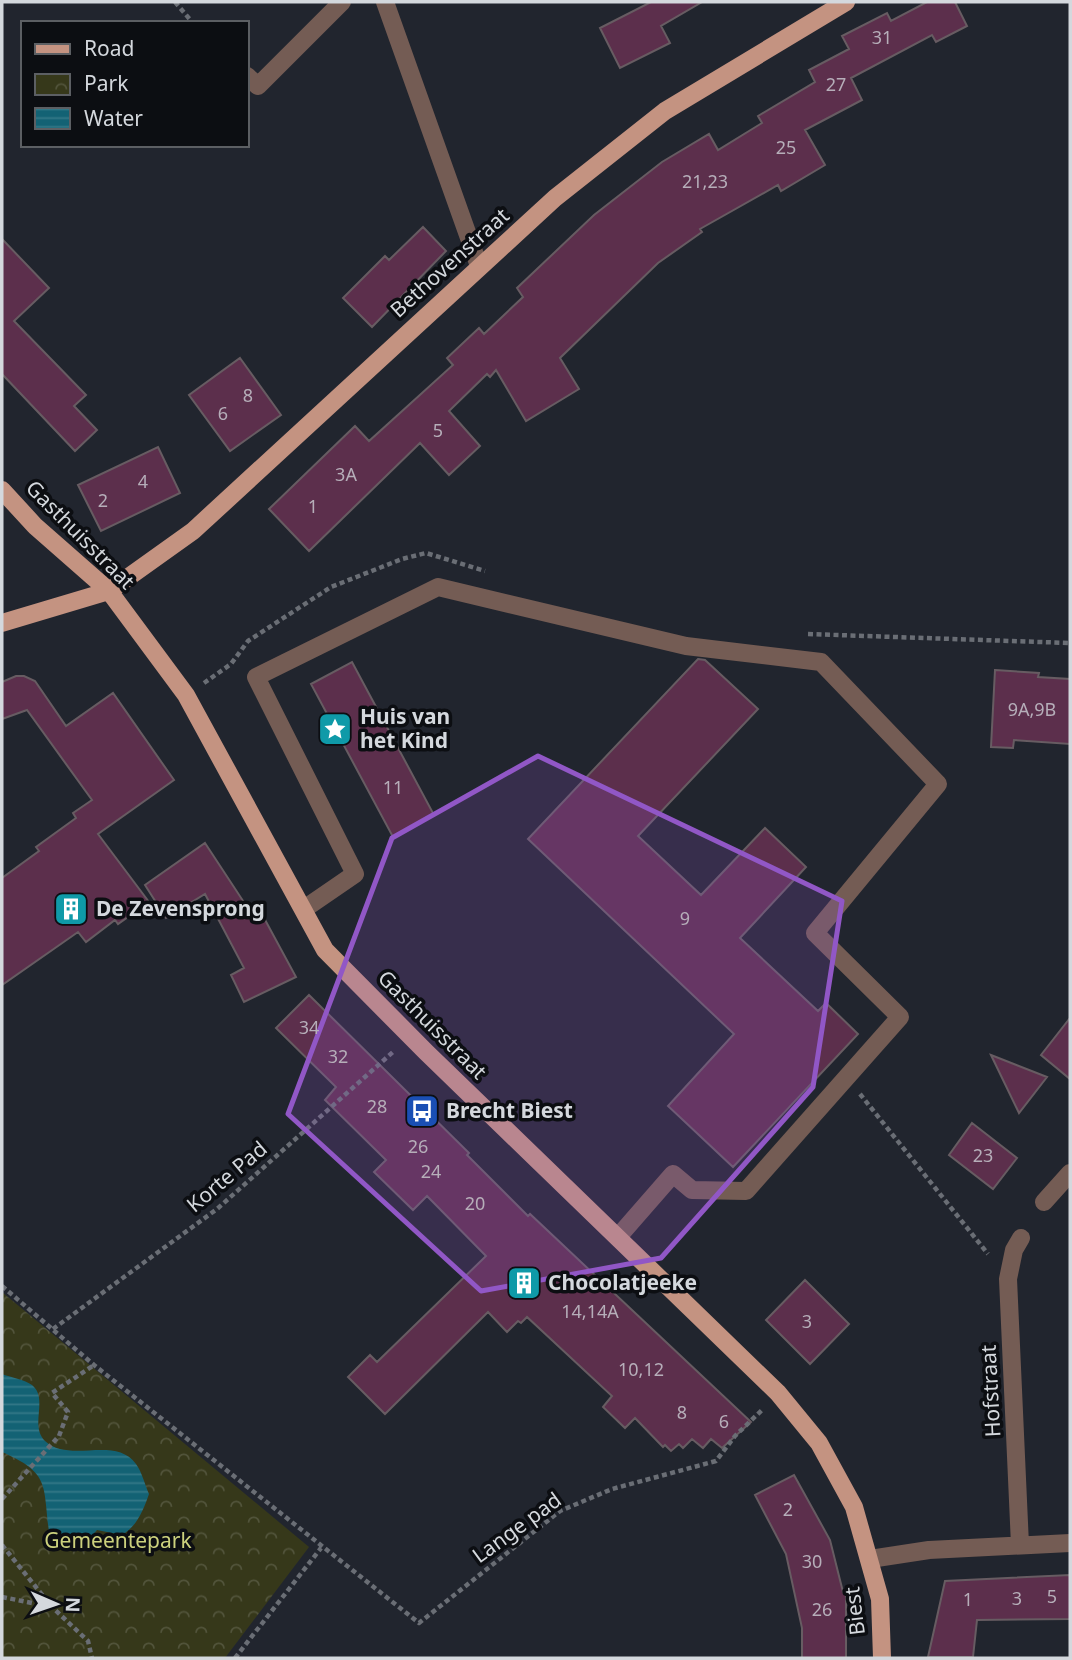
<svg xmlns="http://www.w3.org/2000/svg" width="1072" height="1660" font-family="'Noto Sans',sans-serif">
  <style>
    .park { fill: url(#park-crowns) }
    .water { fill: url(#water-rules) }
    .building { fill: #5c2f4c; stroke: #675c62; stroke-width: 2 }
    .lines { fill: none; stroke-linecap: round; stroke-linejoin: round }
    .path { stroke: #6a6e75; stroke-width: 4.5; stroke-dasharray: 5 3.5; stroke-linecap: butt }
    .minor { stroke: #745c54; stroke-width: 18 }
    .major { stroke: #c49381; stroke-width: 18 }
    .marked { fill: #9157c6; fill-opacity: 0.2; stroke: #9157c6; stroke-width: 5; stroke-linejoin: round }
    .labels { text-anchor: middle; stroke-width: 7; stroke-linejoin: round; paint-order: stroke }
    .number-label { font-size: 18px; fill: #b6aeb9 }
    .street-label { font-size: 21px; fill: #d4d8dd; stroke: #0c0e12 }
    .poi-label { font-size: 21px; font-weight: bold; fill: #d4d8dd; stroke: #0c0e12; text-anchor: start }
    .park-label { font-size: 21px; fill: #ccd17d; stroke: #0c0e12 }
  </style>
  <defs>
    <pattern id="park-crowns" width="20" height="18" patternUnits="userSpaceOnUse" patternTransform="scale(1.75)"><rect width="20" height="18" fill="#36381a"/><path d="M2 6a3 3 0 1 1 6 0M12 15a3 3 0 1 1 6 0" fill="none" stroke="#52543b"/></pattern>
    <pattern id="water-rules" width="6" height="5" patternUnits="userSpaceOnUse" patternTransform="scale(1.75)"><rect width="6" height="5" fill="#136274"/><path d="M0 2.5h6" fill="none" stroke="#347887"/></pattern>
  </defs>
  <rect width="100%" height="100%" fill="#21252e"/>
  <path class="park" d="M2 1292 309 1547 225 1658H2Z"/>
  <path class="water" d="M2 1374C10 1377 25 1380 32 1385 49 1399 29 1425 45 1441 70 1464 115 1435 136 1464 142 1472 145 1485 149 1494 143 1511 137 1526 122 1535L97 1530 85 1544 49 1532C43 1484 50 1473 2 1452Z"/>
  <path class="building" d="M651 2H702L661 26 670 43 620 68 600 28Z
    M927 2H955L967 26 936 42 932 35 851 78 862 100 805 130 825 165 781 191 778 185 700 229 702 232 658 263 560 358 579 389 526 421 496 370 490 377 487 374 449 411 480 446 449 475 420 443 309 551 269 509 355 426 369 441 453 365 447 358 479 328 484 334 523 297 517 288 594 215 662 162 709 134 718 150 762 123 758 116 815 82 809 70 849 49 842 36 887 13 891 21Z
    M423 227 446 251 372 327 343 298 385 256 389 260Z
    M2 239 49 288 14 321 86 395 74 406 97 430 75 451 2 374Z
    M240 358 281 415 230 451 189 395Z
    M158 447 180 493 101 531 78 485Z
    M698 659 705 660 758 709 638 836 701 895 765 828 806 867 740 938 818 1011 826 1003 858 1034 733 1167 668 1106 734 1034 528 839Z
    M352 662 434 815 393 837 311 684Z
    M995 670 1039 673 1038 677 1070 679V744L1014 740 1013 748 991 747Z
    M16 676H24L35 681 66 726 113 693 174 780 98 834 149 902 118 924 115 920 86 942 78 932 2 985V878L39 851 36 847 76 818 73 813 92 800 27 710 2 719V682Z
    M205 843 249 910 257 905 296 977 244 1002 231 975 244 968 205 894 166 918 145 885Z
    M309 995 469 1153 467 1155 528 1216 530 1214 751 1422 722 1448 711 1439 703 1448 692 1439 683 1448 679 1444 671 1451 665 1445 663 1447 635 1418 625 1428 603 1407 612 1396 527 1317 521 1323 518 1321 507 1332 488 1312 385 1414 348 1377 370 1355 377 1362 486 1256 427 1196 413 1210 374 1172 386 1160 325 1100 336 1087 276 1028Z
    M1070 1018V1079L1041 1055Z
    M991 1055 1047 1077 1019 1113Z
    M972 1123 1017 1158 993 1189 949 1155Z
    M805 1280 849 1324 810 1364 766 1320Z
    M794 1475 830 1540 843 1592 846 1591V1658H802V1628L786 1554 755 1495Z
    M1070 1575V1619L977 1620 973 1657H928L945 1581Z"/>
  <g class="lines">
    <path class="path" d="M175 2 193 23
      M808 634 1070 643
      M204 683 231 664 248 641 331 587 402 559 426 553 485 571
      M860 1094 988 1254
      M2 1286 94 1365 419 1623 560 1511 612 1489 716 1461 735 1436 763 1409
      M53 1329 217 1209 394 1051
      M2 1499 59 1436 68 1412 52 1393 94 1365
      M2 1545 52 1607 88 1641 92 1658
      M2 1597 52 1607
      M235 1658 321 1548"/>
    <path class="minor" d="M385 2 479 266
      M247 76 258 86 342 2
      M304 909 355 874 256 677 438 587 686 646 821 662 938 784 815 933 900 1017 746 1191 692 1190 673 1174 618 1237
      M1044 1202 1070 1173
      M1020 1545 1008 1279 1014 1250 1021 1238
      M870 1559 929 1550 1070 1543"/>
    <path class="major" d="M2 490 35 526 109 591 186 695 325 950 426 1052 778 1393 819 1443 854 1507 880 1599 882 1658
      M2 623 109 591 193 531 555 198 665 111 846 2"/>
  </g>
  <path class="marked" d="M538 756 842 901 813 1087 661 1258 481 1291 288 1114 392 838Z"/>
  <defs>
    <g id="sight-square" transform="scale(1.75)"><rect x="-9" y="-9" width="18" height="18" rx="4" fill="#0f9aa8" stroke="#0c0e12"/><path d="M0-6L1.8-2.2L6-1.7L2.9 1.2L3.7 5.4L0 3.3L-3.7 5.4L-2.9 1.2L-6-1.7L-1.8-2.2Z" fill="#fff"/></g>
    <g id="building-square" transform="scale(1.75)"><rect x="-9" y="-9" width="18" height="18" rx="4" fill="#0f9aa8" stroke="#0c0e12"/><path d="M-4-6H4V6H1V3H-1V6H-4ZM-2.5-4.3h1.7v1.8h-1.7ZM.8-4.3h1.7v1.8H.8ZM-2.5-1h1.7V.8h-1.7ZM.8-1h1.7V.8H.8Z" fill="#fff"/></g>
    <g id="bus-square" transform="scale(1.75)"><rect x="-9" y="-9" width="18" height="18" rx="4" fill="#1a4fb4" stroke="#0c0e12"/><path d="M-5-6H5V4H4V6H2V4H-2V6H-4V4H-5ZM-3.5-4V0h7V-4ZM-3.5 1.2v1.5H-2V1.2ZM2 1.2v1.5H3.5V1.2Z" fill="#fff"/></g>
  </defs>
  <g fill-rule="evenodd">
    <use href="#sight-square" x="335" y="729"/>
    <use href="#building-square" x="71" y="909"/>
    <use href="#bus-square" x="422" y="1111"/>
    <use href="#building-square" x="524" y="1283"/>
  </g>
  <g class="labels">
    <g class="number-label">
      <text x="882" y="44">31</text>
      <text x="836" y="91">27</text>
      <text x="786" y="154">25</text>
      <text x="705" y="188">21,23</text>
      <text x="248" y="402">8</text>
      <text x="223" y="420">6</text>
      <text x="438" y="437">5</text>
      <text x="346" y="481">3A</text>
      <text x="143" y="488">4</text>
      <text x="103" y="507">2</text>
      <text x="313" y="513">1</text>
      <text x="1032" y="716">9A,9B</text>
      <text x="393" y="794">11</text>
      <text x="685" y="925">9</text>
      <text x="309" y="1034">34</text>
      <text x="338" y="1063">32</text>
      <text x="377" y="1113">28</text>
      <text x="418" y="1153">26</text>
      <text x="983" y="1162">23</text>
      <text x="431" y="1178">24</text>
      <text x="475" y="1210">20</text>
      <text x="590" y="1318">14,14A</text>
      <text x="807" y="1328">3</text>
      <text x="641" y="1376">10,12</text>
      <text x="682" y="1419">8</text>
      <text x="724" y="1428">6</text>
      <text x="788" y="1516">2</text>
      <text x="812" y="1568">30</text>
      <text x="1052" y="1603">5</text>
      <text x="1017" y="1605">3</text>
      <text x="968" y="1606">1</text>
      <text x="822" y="1616">26</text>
    </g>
    <g class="street-label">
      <text transform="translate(450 263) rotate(-42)" y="7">Bethovenstraat</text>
      <text transform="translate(80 535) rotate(45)" y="7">Gasthuisstraat</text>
      <text transform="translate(432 1025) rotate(45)" y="7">Gasthuisstraat</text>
      <text transform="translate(227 1177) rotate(-40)" y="7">Korte Pad</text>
      <text transform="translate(991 1391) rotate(-93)" y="7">Hofstraat</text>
      <text transform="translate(517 1528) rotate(-36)" y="7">Lange pad</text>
      <text transform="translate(855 1611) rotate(-97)" y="7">Biest</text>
    </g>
    <g class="poi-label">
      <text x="360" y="724">Huis van<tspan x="360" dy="24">het Kind</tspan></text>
      <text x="96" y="916">De Zevensprong</text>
      <text x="446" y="1118">Brecht Biest</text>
      <text x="548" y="1290">Chocolatjeeke</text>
    </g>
    <g class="park-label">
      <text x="118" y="1548">Gemeentepark</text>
    </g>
  </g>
  <rect width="1072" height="1660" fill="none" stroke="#d4d8dd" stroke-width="7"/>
  <rect x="21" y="21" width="228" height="126" fill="#0c0e12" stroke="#5c5f63" stroke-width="2"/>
  <rect x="35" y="44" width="35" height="10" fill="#c49381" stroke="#5c5f63" stroke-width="2"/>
  <text x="84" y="56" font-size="21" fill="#d4d8dd">Road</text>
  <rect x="35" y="74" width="35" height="21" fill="url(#park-crowns)" stroke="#5c5f63" stroke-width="2"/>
  <text x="84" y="91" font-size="21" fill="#d4d8dd">Park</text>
  <rect x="35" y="108" width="35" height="21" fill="url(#water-rules)" stroke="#5c5f63" stroke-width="2"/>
  <text x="84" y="126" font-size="21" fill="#d4d8dd">Water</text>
  <g transform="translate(56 1604) rotate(92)" stroke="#0c0e12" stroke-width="5" paint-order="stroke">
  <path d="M0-5L12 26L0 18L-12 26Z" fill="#d4d8dd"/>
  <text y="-10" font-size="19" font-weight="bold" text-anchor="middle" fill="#d4d8dd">N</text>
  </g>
</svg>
